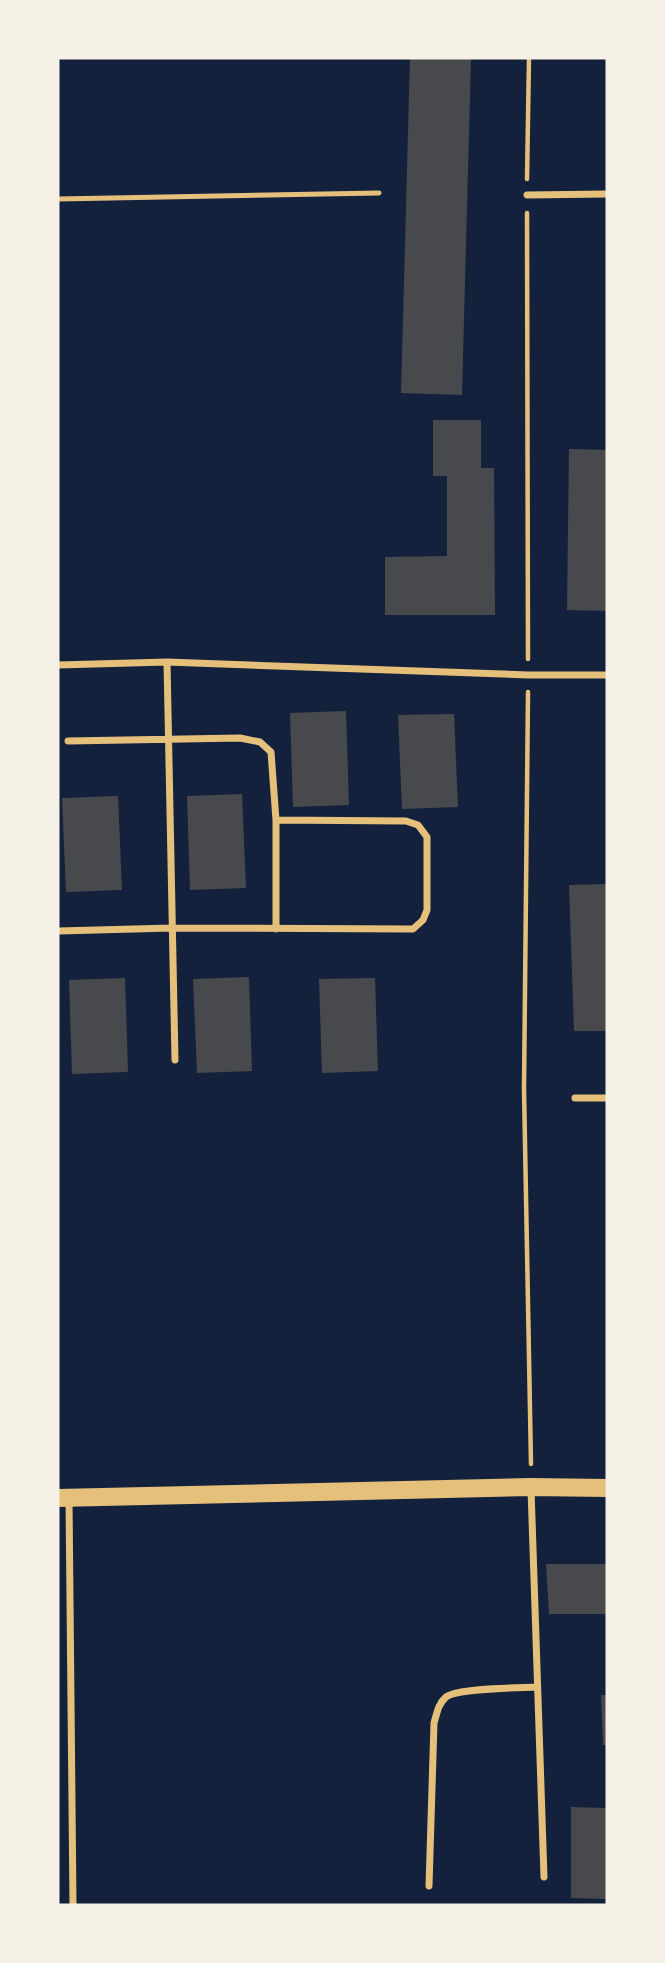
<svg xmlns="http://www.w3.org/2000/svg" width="665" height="1963" font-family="Overpass,sans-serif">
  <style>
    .building { fill: #48494c }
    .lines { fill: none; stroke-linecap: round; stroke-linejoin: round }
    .path { stroke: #e5c07b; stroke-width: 4.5 }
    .service { stroke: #e5c07b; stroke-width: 5 }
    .minor { stroke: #e5c07b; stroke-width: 7 }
    .primary { stroke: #e5c07b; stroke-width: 18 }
  </style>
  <rect width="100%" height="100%" fill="#14213d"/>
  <path class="building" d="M410 58H471L462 395 401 393Z
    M433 420H481V468H494L495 615H385V557L447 556V476H433Z
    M569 449 607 450V611L567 610Z
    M346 711 349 805 293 807 290 713Z
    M454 714 458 807 402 809 398 715Z
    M242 794 246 888 190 890 187 796Z
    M118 796 122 890 66 892 62 798Z
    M607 884V1031H574L569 885Z
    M249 977 252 1071 197 1073 193 979Z
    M125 978 128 1072 72 1074 69 980Z
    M375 978 378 1071 322 1073 319 979Z
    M546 1564H607V1614H549Z
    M601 1695H607V1745H603Z
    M571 1807 607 1808V1899L571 1898Z"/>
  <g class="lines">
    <path class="path" d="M527 179 529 58
      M527 213 528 659
      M528 692 524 1089 531 1464"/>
    <path class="service" d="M58 199 379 193"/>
    <path class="minor" d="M527 195 607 194
      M167 662 175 1060
      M58 665 167 662 528 675H607
      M68 741 240 738 260 742 271 752 276 820V929
      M58 931 172 928 413 929 423 920 427 910V837L418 825 406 821 276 820
      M575 1098H607
      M531 1489 544 1877
      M69 1499 73 1905
      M429 1886 434 1723C437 1713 438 1704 446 1697 458 1688 518 1688 537 1687"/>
    <path class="primary" d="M58 1498 531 1487 607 1488"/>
  </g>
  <rect width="665" height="1963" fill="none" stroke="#f6f1e7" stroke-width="119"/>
</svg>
